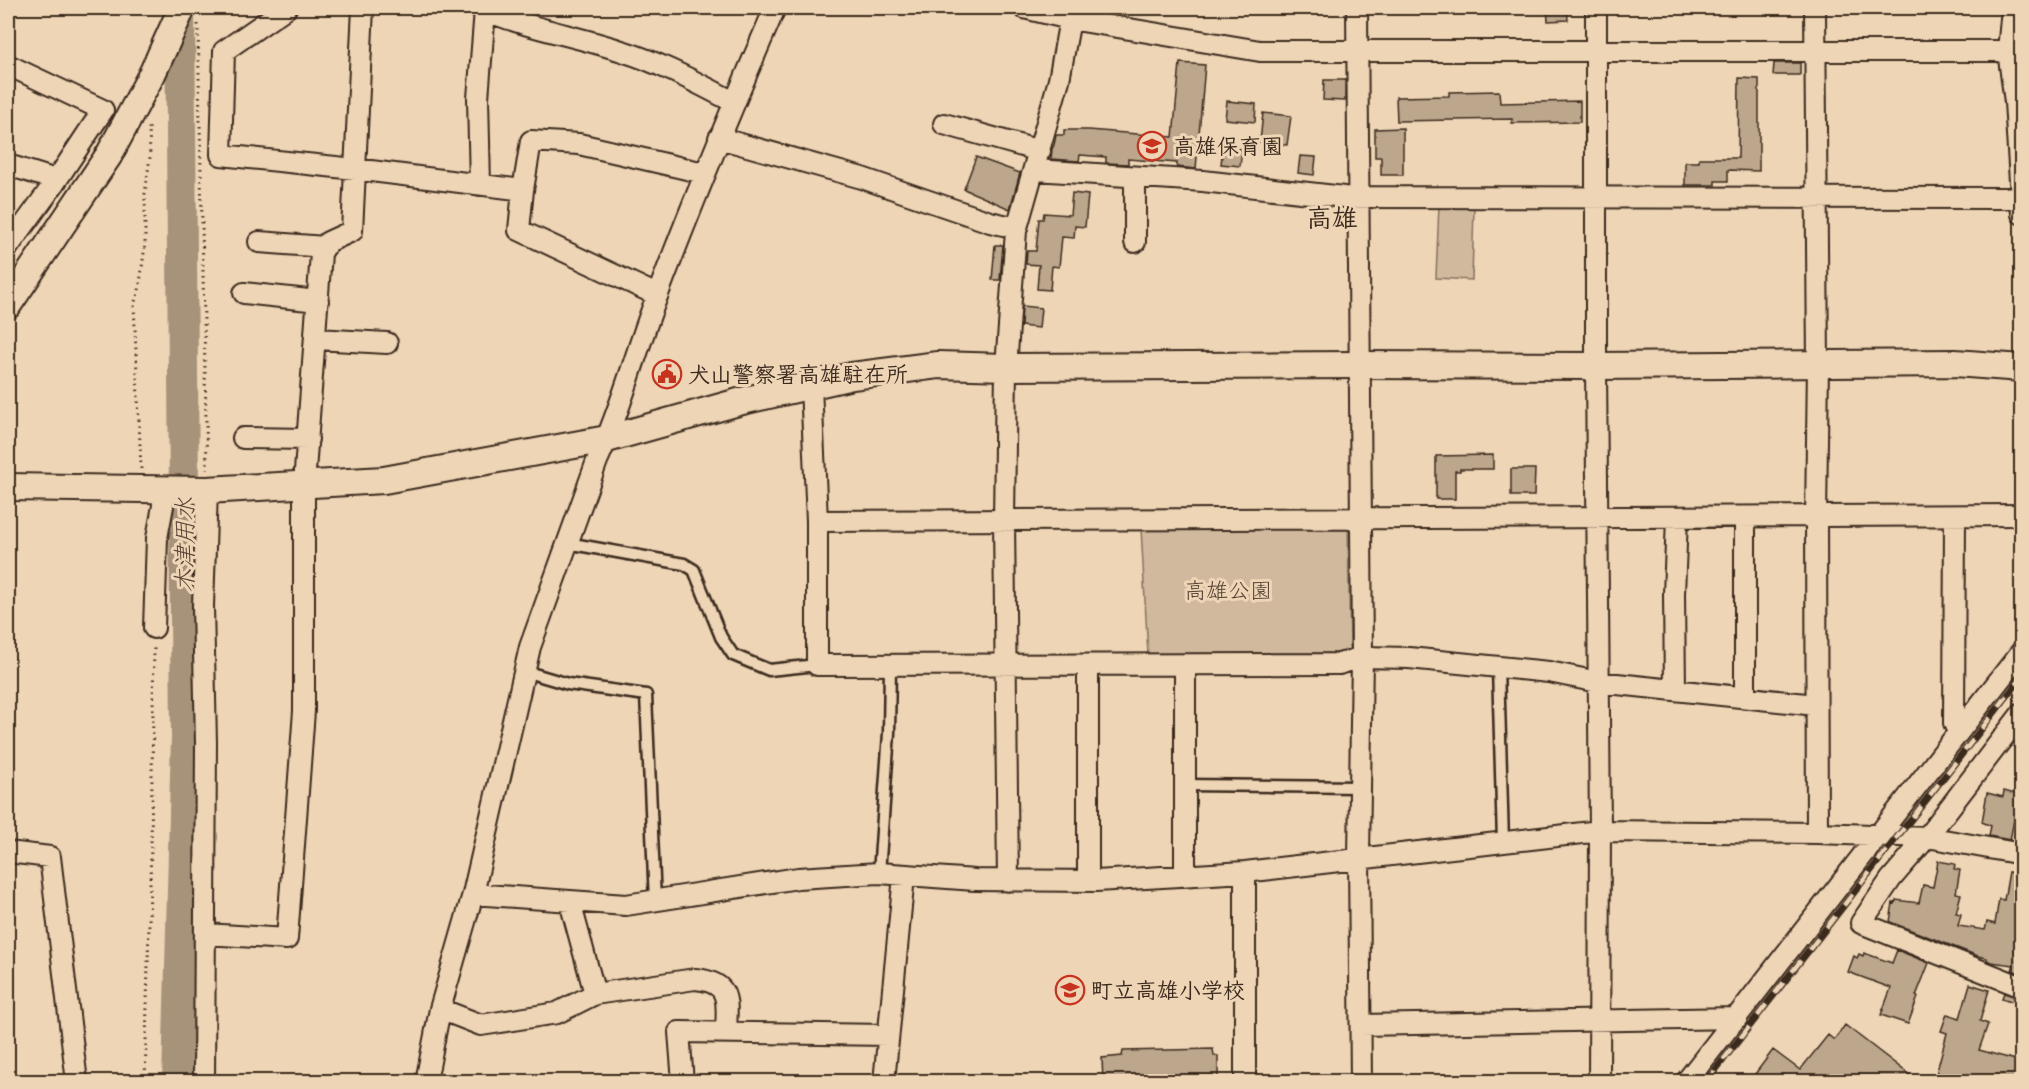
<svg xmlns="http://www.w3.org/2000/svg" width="2029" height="1089" font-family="'Comic Neue','Klee One',sans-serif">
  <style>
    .green { fill: #d0b99d; stroke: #86725e; stroke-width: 1.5 }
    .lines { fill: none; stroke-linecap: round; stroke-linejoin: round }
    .river { stroke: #a7927a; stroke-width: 30 }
    .building { fill: #bca68c; stroke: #3b2a1e; stroke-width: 1.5 }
    .service-casing { stroke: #3b2a1e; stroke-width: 15 }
    .minor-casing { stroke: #3b2a1e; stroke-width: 24 }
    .tertiary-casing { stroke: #3b2a1e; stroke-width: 30 }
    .path { stroke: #3b2a1e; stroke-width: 3; stroke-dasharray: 1.5 4.5; stroke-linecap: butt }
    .service { stroke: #eed5b6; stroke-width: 10 }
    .minor { stroke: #eed5b6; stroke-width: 20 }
    .tertiary { stroke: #eed5b6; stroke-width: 26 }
    .rail-casing { stroke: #3b2a1e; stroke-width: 7 }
    .rail { stroke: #eed5b6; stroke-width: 4.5; stroke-dasharray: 14; stroke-linecap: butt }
    .labels { text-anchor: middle; stroke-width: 6; stroke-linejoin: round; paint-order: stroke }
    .poi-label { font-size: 22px; font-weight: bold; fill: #3b2a1e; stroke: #eed5b6; text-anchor: start }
    .park-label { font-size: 22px; fill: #513f31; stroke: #eed5b6 }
    .water-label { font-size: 24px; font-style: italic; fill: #564435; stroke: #eed5b6 }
    .quarter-label { font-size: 26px; font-weight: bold; fill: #3b2a1e; stroke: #eed5b6 }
  </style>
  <rect width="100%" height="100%" fill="#eed5b6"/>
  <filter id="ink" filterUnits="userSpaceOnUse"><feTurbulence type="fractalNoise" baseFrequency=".0167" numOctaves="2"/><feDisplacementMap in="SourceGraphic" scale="12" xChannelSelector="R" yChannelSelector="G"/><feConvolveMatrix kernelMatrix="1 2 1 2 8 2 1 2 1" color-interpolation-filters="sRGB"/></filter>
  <g filter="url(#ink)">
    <path class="green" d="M1439 205 1474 206 1472 280 1436 278Z
      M1348 523 1350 653 1148 655 1141 528Z"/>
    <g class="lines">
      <path class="river" d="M177 1082 186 737 180 8"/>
    </g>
    <path class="building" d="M1547 8H1567L1568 20 1548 21Z
      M1180 63 1205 65 1196 169 1177 167V163L1128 159V164L1106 163V157L1080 155 1079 161 1051 159 1052 149 1054 145 1056 135H1064V130H1089L1173 137Z
      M1774 63H1800V75H1773Z
      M1739 78 1759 79V171L1728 170V181H1715V185H1685V162H1699V158H1738Z
      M1324 80H1345V101L1323 100Z
      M1499 91 1500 103 1580 101V122L1512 123V119L1397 121 1396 97 1449 96V92Z
      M1227 101 1256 104 1255 122 1225 119Z
      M1263 113 1291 116 1287 145 1260 142Z
      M1403 128V175H1381V157H1375V129Z
      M1223 148 1242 149 1240 166 1221 164Z
      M1300 156 1316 157 1314 175 1298 173Z
      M976 157 1020 173 1010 209 964 189Z
      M1072 193 1088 195 1085 227 1075 226 1074 238 1062 237 1059 267 1052 266 1050 290 1037 289 1039 265 1026 264 1027 251H1036L1039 219H1043L1044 213 1070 215Z
      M995 245H1003L1000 280H992Z
      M1022 306 1041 308 1039 328 1021 326Z
      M1493 455V469H1460V471H1455V499H1436V456Z
      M1511 469H1535L1534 496H1511Z
      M2004 791 2019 795 2010 840 1989 836 1991 826 1982 822 1987 793 2003 797Z
      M1938 861 1955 864 1954 869 1960 870 1956 893 1961 894 1956 913 1961 914 1958 926 1985 930 1987 922 1995 924 1999 899 2004 900 2009 872 2022 875V974L2012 970 2014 965 1991 962 1987 960V958L1978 956 1890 922 1893 903 1895 904 1896 900 1919 903 1923 885 1933 887Z
      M1897 950 1929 963 1916 996 1918 997 1908 1024 1881 1015 1891 988 1848 972 1854 956 1857 958 1859 954 1863 956 1864 953 1892 963Z
      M1970 984 1989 990 1980 1021 1988 1024 1979 1050 2019 1061 2013 1082H1934L1947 1033 1941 1031 1947 1014 1960 1018Z
      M2004 993 2022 999V1005L2002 998Z
      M1845 1025 1919 1082H1749L1773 1050 1800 1070 1828 1035 1834 1040Z
      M1213 1049 1214 1056H1218V1082H1103L1102 1058 1122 1056 1123 1051Z"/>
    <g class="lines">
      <g class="service-casing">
        <path id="service" d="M567 543 684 564 694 570 721 637 733 655 769 670 817 665
          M1498 667 1503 842
          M524 671 568 684 646 695 655 901
          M1185 785 1361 787
          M879 873 889 733 890 665"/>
      </g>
      <g class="minor-casing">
        <path id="minor" d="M286 8 224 51 221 155 355 169 523 190
          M480 8C526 28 578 36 625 52 663 64 699 84 734 102
          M1024 8 1070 19 1260 51H2008
          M1357 8 1362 657 1359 857 1361 1082
          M1596 8V366L1600 831 1599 1082
          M1815 8 1818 364 1816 518 1817 833
          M2012 8 2008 51 2015 102 2022 214
          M8 65 103 110 54 184 8 247
          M944 124 1040 151
          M719 138 862 178 990 222 1017 228
          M8 165 56 180
          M1035 170 1203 181 1344 197 2020 198
          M480 185 478 98 485 10
          M259 242 325 247
          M1135 242V177
          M244 293 318 301
          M657 295 519 230 523 190 531 141 579 144 704 173
          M316 339 387 343
          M811 386 817 521V665L1339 664 1362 657 1409 658 1549 672 1598 682 1816 705
          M243 438 308 439
          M1955 516 1954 723 1958 732
          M1745 518V698
          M817 521 2022 515
          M154 628 157 538 163 506 162 489
          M1675 690 1674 594 1677 518
          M2022 713 1927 837 1891 879 1861 923 2022 987
          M8 852 50 857 77 1082
          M1185 876V665
          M1008 881 1004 520 1006 367 1016 231 1059 80 1072 8
          M1088 881V665
          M473 894 626 905 798 878 879 873 975 880 1096 881 1245 872 1600 831 1817 833 1927 837 2022 854
          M570 902 595 994
          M205 934 287 939 304 711V485L321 253 328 242 352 231 363 8
          M440 1009 481 1025 557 1013 595 994 695 979C732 982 727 1002 726 1032
          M1362 1025 1737 1018
          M204 1082 206 743 203 606 207 490
          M426 1082 440 1009 473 894 530 647 597 461C620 412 634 358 653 307 691 206 732 107 775 8
          M683 1082 679 1032 888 1035
          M884 1082 904 876
          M1245 1082V872
          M1686 1082 2022 651"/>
      </g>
      <g class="tertiary-casing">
        <path id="tertiary" d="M8 305 109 155 153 72 182 8
          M8 487 207 490 384 480 607 439 742 401 852 376 938 365 1006 367 1359 365 1596 366 1955 363 2022 368"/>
      </g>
      <path class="path" d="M198 24 207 470
        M141 469 134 304 139 291 145 245V194L150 157 149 127
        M8 1061 13 1082
        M145 1082 151 845 154 645"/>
      <use href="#service" class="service"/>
      <use href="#minor" class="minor"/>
      <use href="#tertiary" class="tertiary"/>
      <g class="rail-casing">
        <path id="rail" d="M1706 1082 2022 677"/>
      </g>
      <use href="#rail" class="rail"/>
    </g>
  </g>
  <defs>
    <g id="school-ring" transform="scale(1.5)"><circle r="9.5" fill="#eed5b6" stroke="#c8321e" stroke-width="1.5"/><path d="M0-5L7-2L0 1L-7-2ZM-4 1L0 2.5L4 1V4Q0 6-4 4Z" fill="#c8321e"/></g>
    <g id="civic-ring" transform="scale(1.5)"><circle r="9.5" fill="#eed5b6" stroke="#c8321e" stroke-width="1.5"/><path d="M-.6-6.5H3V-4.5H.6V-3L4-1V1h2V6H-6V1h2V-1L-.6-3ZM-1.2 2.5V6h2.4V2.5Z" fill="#c8321e"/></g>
  </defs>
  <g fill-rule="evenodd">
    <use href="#school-ring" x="1152" y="146"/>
    <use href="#civic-ring" x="667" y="374"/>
    <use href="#school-ring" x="1070" y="990"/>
  </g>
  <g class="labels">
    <g class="poi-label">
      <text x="1173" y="154">高雄保育園</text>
      <text x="688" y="382">犬山警察署高雄駐在所</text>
      <text x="1091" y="998">町立高雄小学校</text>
    </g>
    <g class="park-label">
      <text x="1228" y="598">高雄公園</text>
    </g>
    <g class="water-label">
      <text transform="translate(185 545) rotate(-90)" y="8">木津用水</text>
    </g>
    <g class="quarter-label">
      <text x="1332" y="227">高雄</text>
    </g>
  </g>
  <rect width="2029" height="1089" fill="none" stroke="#eed5b6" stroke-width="30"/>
  <rect x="15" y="15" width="1999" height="1059" fill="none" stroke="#3b2a1e" stroke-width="2" filter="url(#ink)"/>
</svg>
